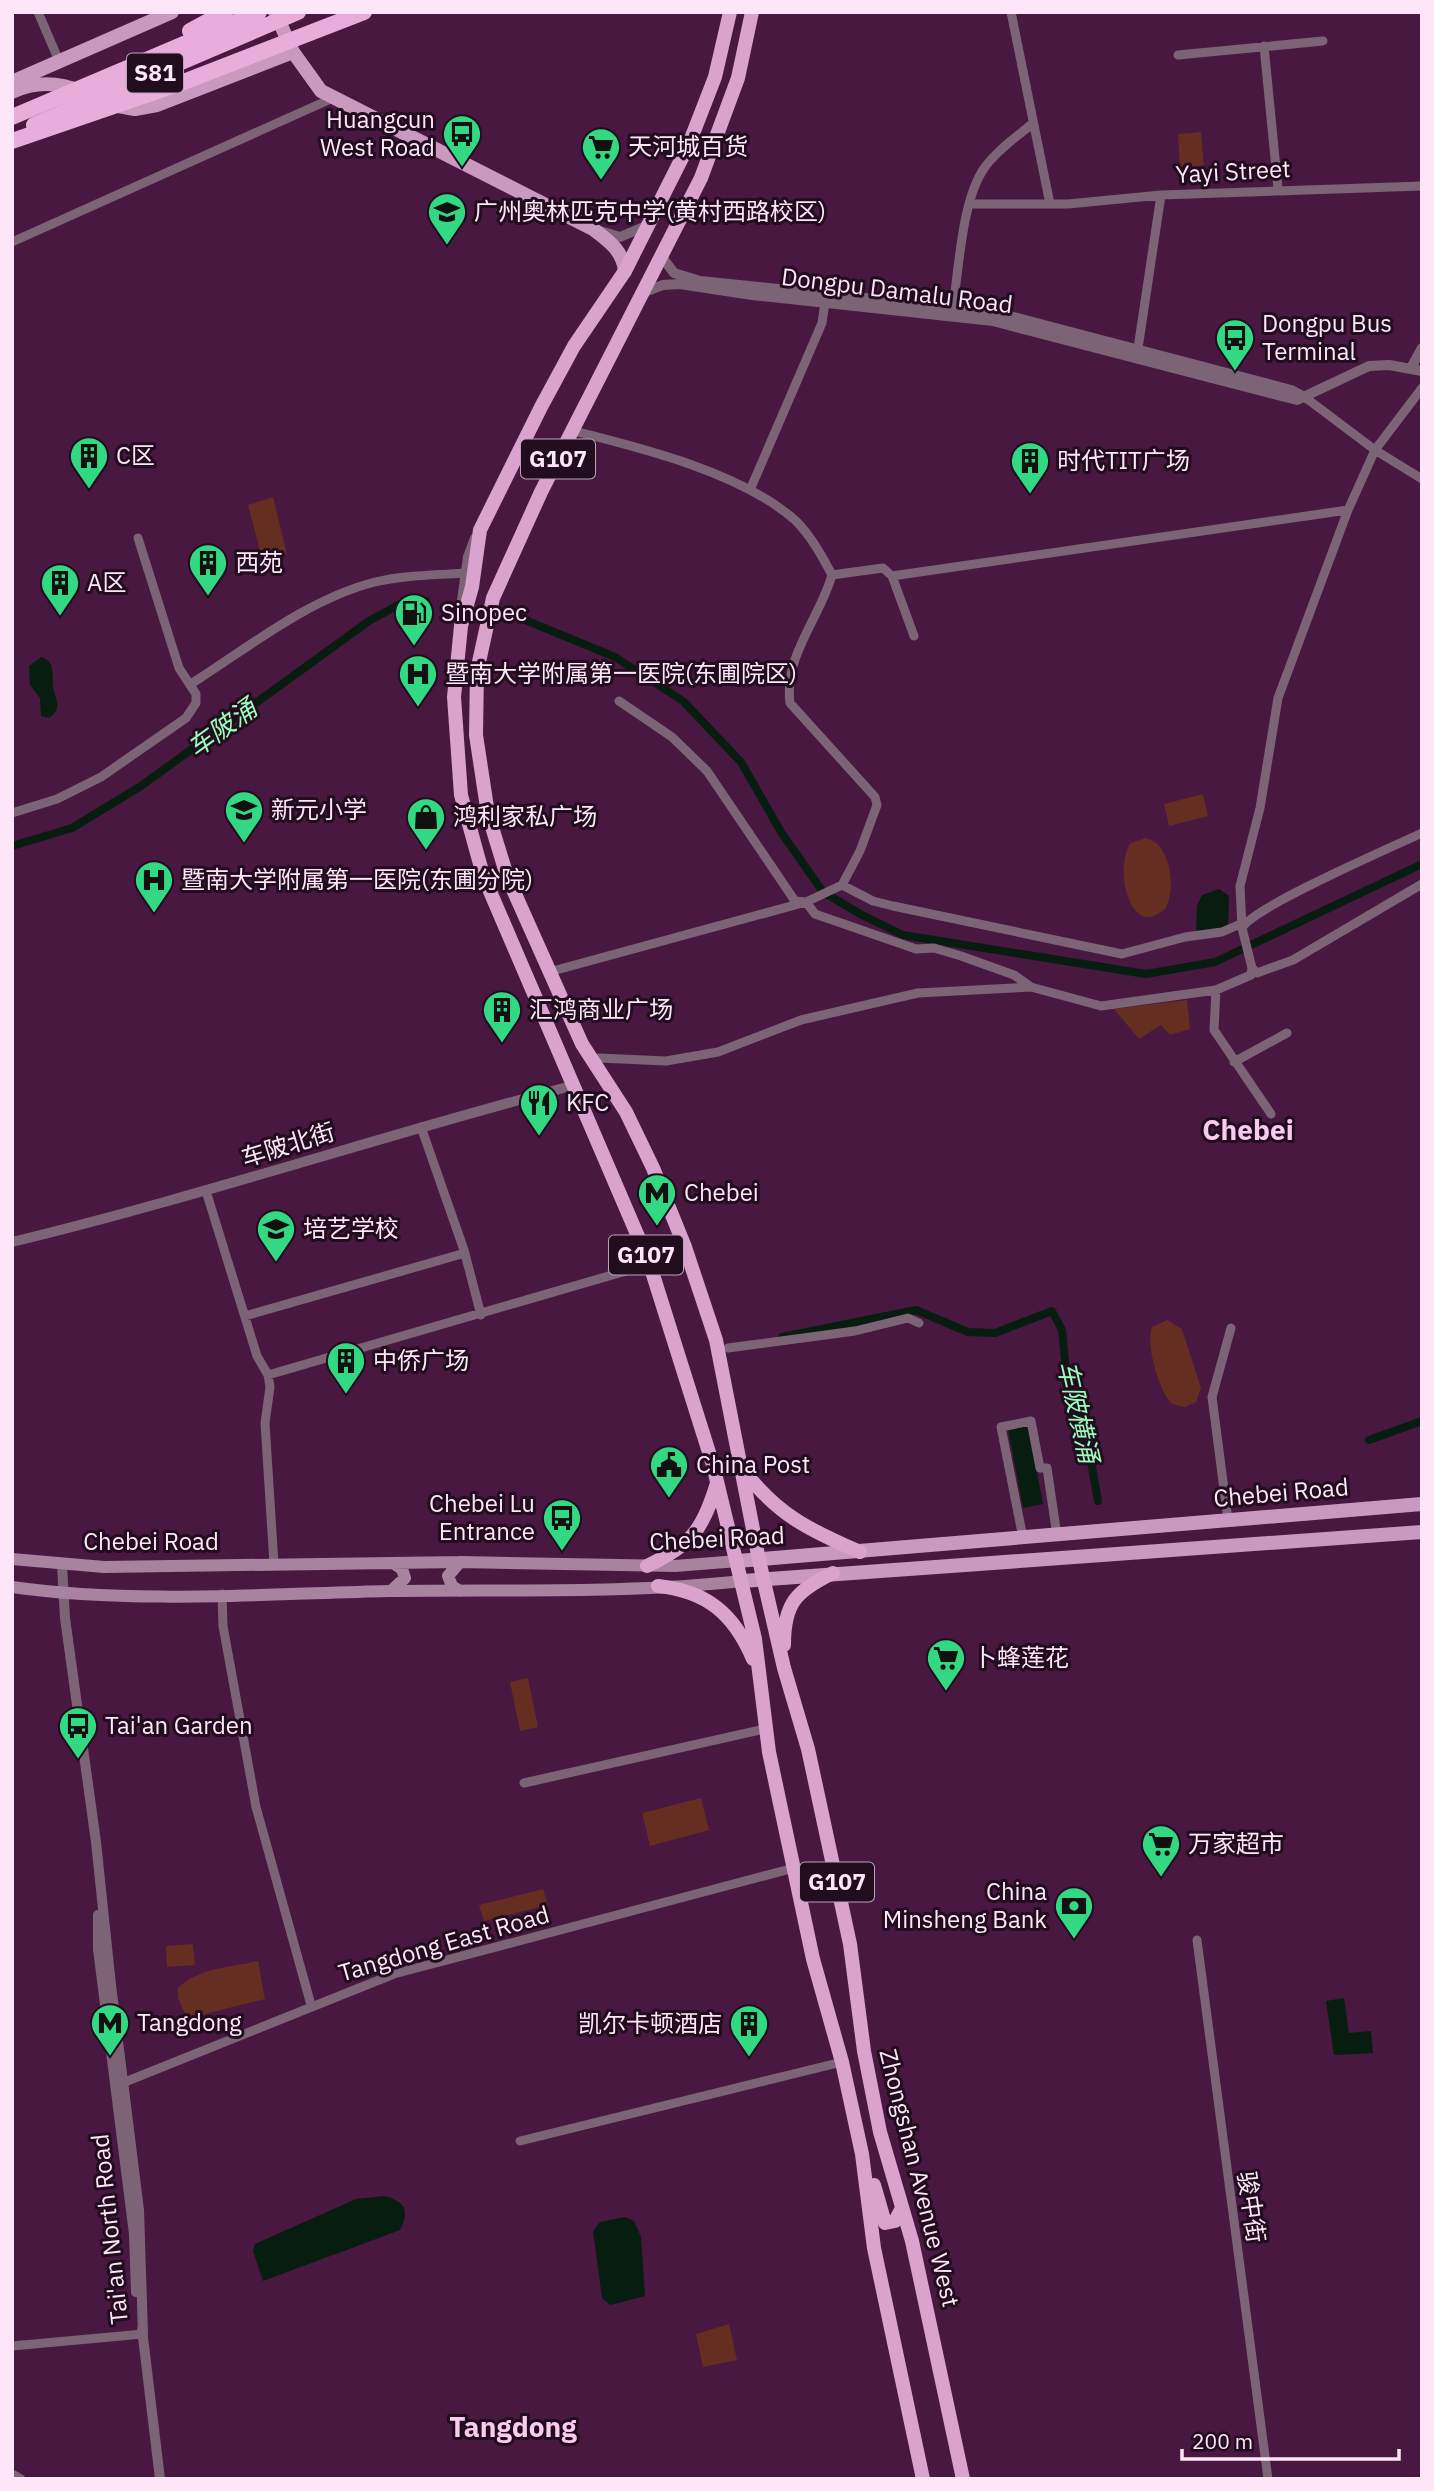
<svg xmlns="http://www.w3.org/2000/svg" width="1434" height="2491" font-family="'IBM Plex Sans','Noto Sans SC',sans-serif">
  <style>
    .green { fill: #642e21 }
    .water { fill: #061d0f }
    .lines { fill: none; stroke-linecap: round; stroke-linejoin: round }
    .canal { stroke: #061d0f; stroke-width: 8 }
    .minor { stroke: #7c6476; stroke-width: 9 }
    .tertiary { stroke: #7c6476; stroke-width: 10 }
    .secondary { stroke: #a8829f; stroke-width: 12 }
    .primary { stroke: #ca99bf; stroke-width: 14 }
    .trunk { stroke: #daa3cd; stroke-width: 14 }
    .motorway { stroke: #e9addb; stroke-width: 16 }
    .labels { text-anchor: middle; stroke-width: 6; stroke-linejoin: round; paint-order: stroke }
    .shield { fill: #220d1e; stroke: #bca4b7; stroke-width: 2 }
    .shield-label { font-size: 23px; font-weight: bold; fill: #fee5f8 }
    .poi-label { font-size: 24px; fill: #fee5f8; stroke: #220d1e; text-anchor: start }
    .street-label { font-size: 24px; fill: #fee5f8; stroke: #220d1e }
    .water-label { font-size: 26px; font-style: italic; fill: #98fdbc; stroke: #220d1e }
    .quarter-label { font-size: 28px; font-weight: bold; fill: #fbcaef; stroke: #220d1e }
  </style>
  <rect width="100%" height="100%" fill="#481840"/>
  <path class="green" d="M1201 132 1204 165 1180 168 1178 134Z
    M273 497 287 554 263 562 248 505Z
    M1203 794 1208 816 1169 826 1164 804Z
    M1145 838C1171 842 1177 890 1165 909 1127 942 1114 862 1131 843Z
    M1187 1000 1190 1029 1170 1035 1161 1025 1139 1039 1114 1009Z
    M1167 1320 1182 1329 1201 1388 1196 1402 1185 1407 1172 1404C1159 1392 1145 1343 1152 1327Z
    M528 1678 538 1727 520 1731 510 1682Z
    M701 1798 709 1830 650 1846 642 1813Z
    M543 1889 548 1905 484 1921 479 1905Z
    M193 1944 195 1965 167 1967 166 1946Z
    M258 1961 265 1999 193 2017 184 2012 178 1998V1988C198 1968 231 1967 258 1961Z
    M729 2324 737 2360 703 2367 696 2334Z"/>
  <path class="water" d="M41 657C55 662 52 671 53 684 53 698 65 706 49 718L41 716 40 698 30 685 29 666Z
    M1219 889 1229 896 1228 925 1220 930 1196 932 1197 906 1202 895Z
    M1028 1425 1043 1504 1023 1508 1008 1429Z
    M1344 1998 1349 2033 1371 2031 1373 2053 1334 2055 1326 2001Z
    M384 2196C405 2201 410 2211 400 2230L263 2281 253 2251 255 2244 356 2199Z
    M625 2217 634 2221 641 2237 645 2296 610 2305 602 2298 593 2231 600 2222Z"/>
  <g class="lines">
    <path class="canal" d="M508 613 615 657 683 701 741 762 781 832 823 892 862 915 903 935 1146 974 1215 962 1422 864
      M12 846 72 828 141 786 369 621 400 604 426 601
      M782 1337 916 1310 968 1332 995 1333 1052 1311 1062 1330 1067 1382 1087 1439 1098 1501
      M1369 1440 1422 1421"/>
    <path class="minor" d="M38 12 59 61
      M1011 12 1050 204
      M1264 46 1278 189
      M1178 55 1323 41
      M970 204H1068L1161 195
      M12 242 333 98
      M952 313C959 272 961 200 985 167 998 149 1017 137 1033 123
      M1137 355 1161 195 1422 186
      M1306 398 1375 450 1422 479
      M574 431C642 448 743 473 796 521 811 536 822 556 832 575 820 618 784 655 790 703L875 797 877 805 860 851 842 885
      M750 490 822 323 825 302
      M832 575 883 568 892 576 914 636
      M892 576 1348 510
      M191 684C249 647 308 599 375 582 405 575 436 575 467 573
      M619 701 672 737 707 771 795 901 806 902 815 914 916 949 934 948 961 956 1014 975 1031 987 1101 1006 1216 990 1251 975 1252 968 1257 973 1293 960 1422 884
      M12 813 57 799 101 777 186 718 196 703V694L179 668 138 538
      M1252 968 1242 928 1240 886 1260 808 1278 698 1348 510 1375 450 1422 388
      M549 972 806 902 842 885 873 901 893 906 1122 954 1185 937 1222 932 1238 925 1242 928C1253 907 1392 847 1422 833
      M1216 990 1214 1030 1271 1114
      M592 1062 599 1058 666 1061 718 1052 801 1020 918 993 1031 987
      M1234 1062 1287 1033
      M421 1127 464 1250 481 1315
      M206 1191 257 1356 268 1375 270 1387 265 1423 274 1564
      M245 1316 465 1253
      M728 1348 855 1331 908 1318 919 1323
      M268 1375 650 1264
      M1228 1520 1212 1397 1231 1328
      M1022 1533 1001 1427 1031 1421 1040 1468H1047L1056 1529
      M222 1594 223 1626 256 1807 311 2005
      M524 1783 765 1729
      M1197 1940 1268 2479
      M120 2084 394 1974 794 1868
      M520 2141 842 2062
      M12 2346 143 2334
      M12 2474 21 2479"/>
    <path class="tertiary" d="M600 231 620 237 646 226
      M662 257 674 273 700 281 991 311 1291 390 1306 398
      M644 292 663 285 680 284 752 295 993 321 1297 400 1369 366 1389 365 1422 371
      M1411 368 1422 348
      M461 608 468 557 475 538
      M12 1242C202 1196 387 1134 575 1085
      M62 1565 65 1618 96 1842 111 1985 139 2210 143 2334
      M98 1915V1949L134 2234 136 2292
      M142 2329 160 2479"/>
    <path class="secondary" d="M12 1559 104 1567 460 1562 675 1566 738 1561
      M460 1562 448 1576 452 1586 460 1591
      M12 1587C132 1604 266 1594 388 1591 506 1589 624 1594 742 1581
      M391 1591 405 1578 402 1569 393 1563"/>
    <path class="primary" d="M275 12 293 52 321 91 593 229C609 241 623 251 625 271
      M12 82 172 12
      M12 92C36 81 58 82 82 92
      M113 105 135 109 157 105 293 52
      M738 1561 1422 1504
      M742 1581 1422 1532"/>
    <path class="trunk" d="M730 12 715 77 689 144 625 271 574 346 541 407 480 530 472 587 461 626 454 697 461 795 483 875 649 1262 713 1465 755 1639 769 1752 813 1959 842 2062 862 2154 874 2248 923 2479
      M752 12 738 78 701 178 541 492 493 598 477 671 476 735 488 814 507 876 582 1044 626 1112 653 1168 685 1247 716 1340 759 1560 784 1668 808 1749 850 1944 864 2051 880 2132 912 2241 963 2479
      M743 1470C778 1515 809 1530 860 1552
      M647 1566C691 1545 703 1530 717 1483
      M658 1586C707 1591 734 1614 753 1659
      M784 1645C784 1603 796 1591 833 1573
      M874 2185 885 2223 895 2221 902 2208"/>
    <path class="motorway" d="M190 31 225 12
      M12 117 259 12
      M34 125 298 12
      M12 141 181 83 364 12"/>
  </g>
  <defs>
    <g id="bus-pin" transform="scale(2.0125)"><path d="M0 17L-7.5 6A9.5 9.5 0 1 1 7.5 6Z" fill="#33d882" stroke="#220d1e"/><path d="M-5-6H5V4H4V6H2V4H-2V6H-4V4H-5ZM-3.5-4V0h7V-4ZM-3.5 1.2v1.5H-2V1.2ZM2 1.2v1.5H3.5V1.2Z" fill="#111"/></g>
    <g id="supermarket-pin" transform="scale(2.0125)"><path d="M0 17L-7.5 6A9.5 9.5 0 1 1 7.5 6Z" fill="#33d882" stroke="#220d1e"/><path d="M-6-5.5h2.5l.6 2H6L4.5 2H-2.5L-4.4-4H-6ZM-1.5 3.2a1.3 1.3 0 1 0 .1 0ZM3 3.2a1.3 1.3 0 1 0 .1 0Z" fill="#111"/></g>
    <g id="school-pin" transform="scale(2.0125)"><path d="M0 17L-7.5 6A9.5 9.5 0 1 1 7.5 6Z" fill="#33d882" stroke="#220d1e"/><path d="M0-5L7-2L0 1L-7-2ZM-4 1L0 2.5L4 1V4Q0 6-4 4Z" fill="#111"/></g>
    <g id="building-pin" transform="scale(2.0125)"><path d="M0 17L-7.5 6A9.5 9.5 0 1 1 7.5 6Z" fill="#33d882" stroke="#220d1e"/><path d="M-4-6H4V6H1V3H-1V6H-4ZM-2.5-4.3h1.7v1.8h-1.7ZM.8-4.3h1.7v1.8H.8ZM-2.5-1h1.7V.8h-1.7ZM.8-1h1.7V.8H.8Z" fill="#111"/></g>
    <g id="fuel-pin" transform="scale(2.0125)"><path d="M0 17L-7.5 6A9.5 9.5 0 1 1 7.5 6Z" fill="#33d882" stroke="#220d1e"/><path d="M-5.5-6h7V0h2V4h1.3V-2.5L3-4.5l.8-.8L6-3V5H2.5V1h-1V6h-7ZM-4.2-4.7v3.2H.2V-4.7Z" fill="#111"/></g>
    <g id="hospital-pin" transform="scale(2.0125)"><path d="M0 17L-7.5 6A9.5 9.5 0 1 1 7.5 6Z" fill="#33d882" stroke="#220d1e"/><path d="M-5-5h3v3.5h4V-5h3V5h-3V1.5h-4V5h-3Z" fill="#111"/></g>
    <g id="shop-pin" transform="scale(2.0125)"><path d="M0 17L-7.5 6A9.5 9.5 0 1 1 7.5 6Z" fill="#33d882" stroke="#220d1e"/><path d="M-5-2.5h2.3a2.7 3.5 0 0 1 5.4 0H5L5.5 6h-11ZM-1.5-2.5h3a1.5 2.3 0 0 0-3 0Z" fill="#111"/></g>
    <g id="restaurant-pin" transform="scale(2.0125)"><path d="M0 17L-7.5 6A9.5 9.5 0 1 1 7.5 6Z" fill="#33d882" stroke="#220d1e"/><path d="M-5-6h1v4h1v-4h1v4h1v-4h1v5L-1.5 .5V6h-2V.5L-5-1ZM5-6V6H3V1.5H1.5Q1.5-4 5-6Z" fill="#111"/></g>
    <g id="metro-pin" transform="scale(2.0125)"><path d="M0 17L-7.5 6A9.5 9.5 0 1 1 7.5 6Z" fill="#33d882" stroke="#220d1e"/><path d="M-5.5 5V-5H-3L0 0L3-5H5.5V5H3V-.5L0 4L-3-.5V5Z" fill="#111"/></g>
    <g id="civic-pin" transform="scale(2.0125)"><path d="M0 17L-7.5 6A9.5 9.5 0 1 1 7.5 6Z" fill="#33d882" stroke="#220d1e"/><path d="M-.6-6.5H3V-4.5H.6V-3L4-1V1h2V6H-6V1h2V-1L-.6-3ZM-1.2 2.5V6h2.4V2.5Z" fill="#111"/></g>
    <g id="bank-pin" transform="scale(2.0125)"><path d="M0 17L-7.5 6A9.5 9.5 0 1 1 7.5 6Z" fill="#33d882" stroke="#220d1e"/><path d="M-6-4H6V4H-6ZM0-2.3a2.3 2.3 0 1 0 0 4.6a2.3 2.3 0 1 0 0-4.6Z" fill="#111"/></g>
  </defs>
  <g fill-rule="evenodd">
    <use href="#bus-pin" x="462" y="134"/>
    <use href="#supermarket-pin" x="601" y="147"/>
    <use href="#school-pin" x="447" y="212"/>
    <use href="#bus-pin" x="1235" y="338"/>
    <use href="#building-pin" x="89" y="456"/>
    <use href="#building-pin" x="1030" y="461"/>
    <use href="#building-pin" x="208" y="563"/>
    <use href="#building-pin" x="60" y="583"/>
    <use href="#fuel-pin" x="414" y="613"/>
    <use href="#hospital-pin" x="418" y="674"/>
    <use href="#school-pin" x="244" y="810"/>
    <use href="#shop-pin" x="426" y="817"/>
    <use href="#hospital-pin" x="154" y="880"/>
    <use href="#building-pin" x="502" y="1010"/>
    <use href="#restaurant-pin" x="539" y="1103"/>
    <use href="#metro-pin" x="657" y="1193"/>
    <use href="#school-pin" x="276" y="1229"/>
    <use href="#building-pin" x="346" y="1361"/>
    <use href="#civic-pin" x="669" y="1465"/>
    <use href="#bus-pin" x="562" y="1518"/>
    <use href="#supermarket-pin" x="946" y="1658"/>
    <use href="#bus-pin" x="78" y="1726"/>
    <use href="#supermarket-pin" x="1161" y="1844"/>
    <use href="#bank-pin" x="1074" y="1906"/>
    <use href="#metro-pin" x="110" y="2023"/>
    <use href="#building-pin" x="749" y="2024"/>
  </g>
  <g class="labels">
    <g class="shield">
      <rect x="127" y="53.5" width="56" height="39" rx="5"/>
      <rect x="521" y="439.5" width="74" height="39" rx="5"/>
      <rect x="609" y="1235.5" width="74" height="39" rx="5"/>
      <rect x="800" y="1862.5" width="74" height="39" rx="5"/>
    </g>
    <g class="shield-label">
      <text x="155" y="81">S81</text>
      <text x="558" y="467">G107</text>
      <text x="646" y="1263">G107</text>
      <text x="837" y="1890">G107</text>
    </g>
    <g class="poi-label">
      <text x="435" y="128" text-anchor="end">Huangcun<tspan x="435" dy="28">West Road</tspan></text>
      <text x="628" y="155">天河城百货</text>
      <text x="474" y="220">广州奥林匹克中学(黄村西路校区)</text>
      <text x="1262" y="332">Dongpu Bus<tspan x="1262" dy="28">Terminal</tspan></text>
      <text x="116" y="464">C区</text>
      <text x="1057" y="469">时代TIT广场</text>
      <text x="235" y="571">西苑</text>
      <text x="87" y="591">A区</text>
      <text x="441" y="621">Sinopec</text>
      <text x="445" y="682">暨南大学附属第一医院(东圃院区)</text>
      <text x="271" y="818">新元小学</text>
      <text x="453" y="825">鸿利家私广场</text>
      <text x="181" y="888">暨南大学附属第一医院(东圃分院)</text>
      <text x="529" y="1018">汇鸿商业广场</text>
      <text x="566" y="1111">KFC</text>
      <text x="684" y="1201">Chebei</text>
      <text x="303" y="1237">培艺学校</text>
      <text x="373" y="1369">中侨广场</text>
      <text x="696" y="1473">China Post</text>
      <text x="535" y="1512" text-anchor="end">Chebei Lu<tspan x="535" dy="28">Entrance</tspan></text>
      <text x="973" y="1666">卜蜂莲花</text>
      <text x="105" y="1734">Tai'an Garden</text>
      <text x="1188" y="1852">万家超市</text>
      <text x="1047" y="1900" text-anchor="end">China<tspan x="1047" dy="28">Minsheng Bank</tspan></text>
      <text x="137" y="2031">Tangdong</text>
      <text x="722" y="2032" text-anchor="end">凯尔卡顿酒店</text>
    </g>
    <g class="street-label">
      <text transform="translate(1233 172) rotate(-3)" y="8">Yayi Street</text>
      <text transform="translate(897 291) rotate(7)" y="8">Dongpu Damalu Road</text>
      <text transform="translate(288 1145) rotate(-17)" y="8">车陂北街</text>
      <text transform="translate(1281 1493) rotate(-5)" y="8">Chebei Road</text>
      <text transform="translate(717 1539) rotate(-3)" y="8">Chebei Road</text>
      <text x="151" y="1550">Chebei Road</text>
      <text transform="translate(444 1944) rotate(-16)" y="8">Tangdong East Road</text>
      <text transform="translate(919 2178) rotate(76)" y="8">Zhongshan Avenue West</text>
      <text transform="translate(1251 2207) rotate(82)" y="8">骏中街</text>
      <text transform="translate(110 2229) rotate(-96)" y="8">Tai'an North Road</text>
    </g>
    <g class="water-label">
      <text transform="translate(222 728) rotate(-36)" y="9">车陂涌</text>
      <text transform="translate(1078 1412) rotate(77)" y="9">车陂横涌</text>
    </g>
    <g class="quarter-label">
      <text x="1248" y="1140">Chebei</text>
      <text x="513" y="2437">Tangdong</text>
    </g>
  </g>
  <rect width="1434" height="2491" fill="none" stroke="#fee5f8" stroke-width="28"/>
  <path d="M1182 2449v10h217v-10" fill="none" stroke="#fee5f8" stroke-width="3.5"/>
  <text x="1192" y="2449" font-size="21" fill="#fee5f8" stroke="#220d1e" stroke-width="5" paint-order="stroke">200 m</text>
</svg>
